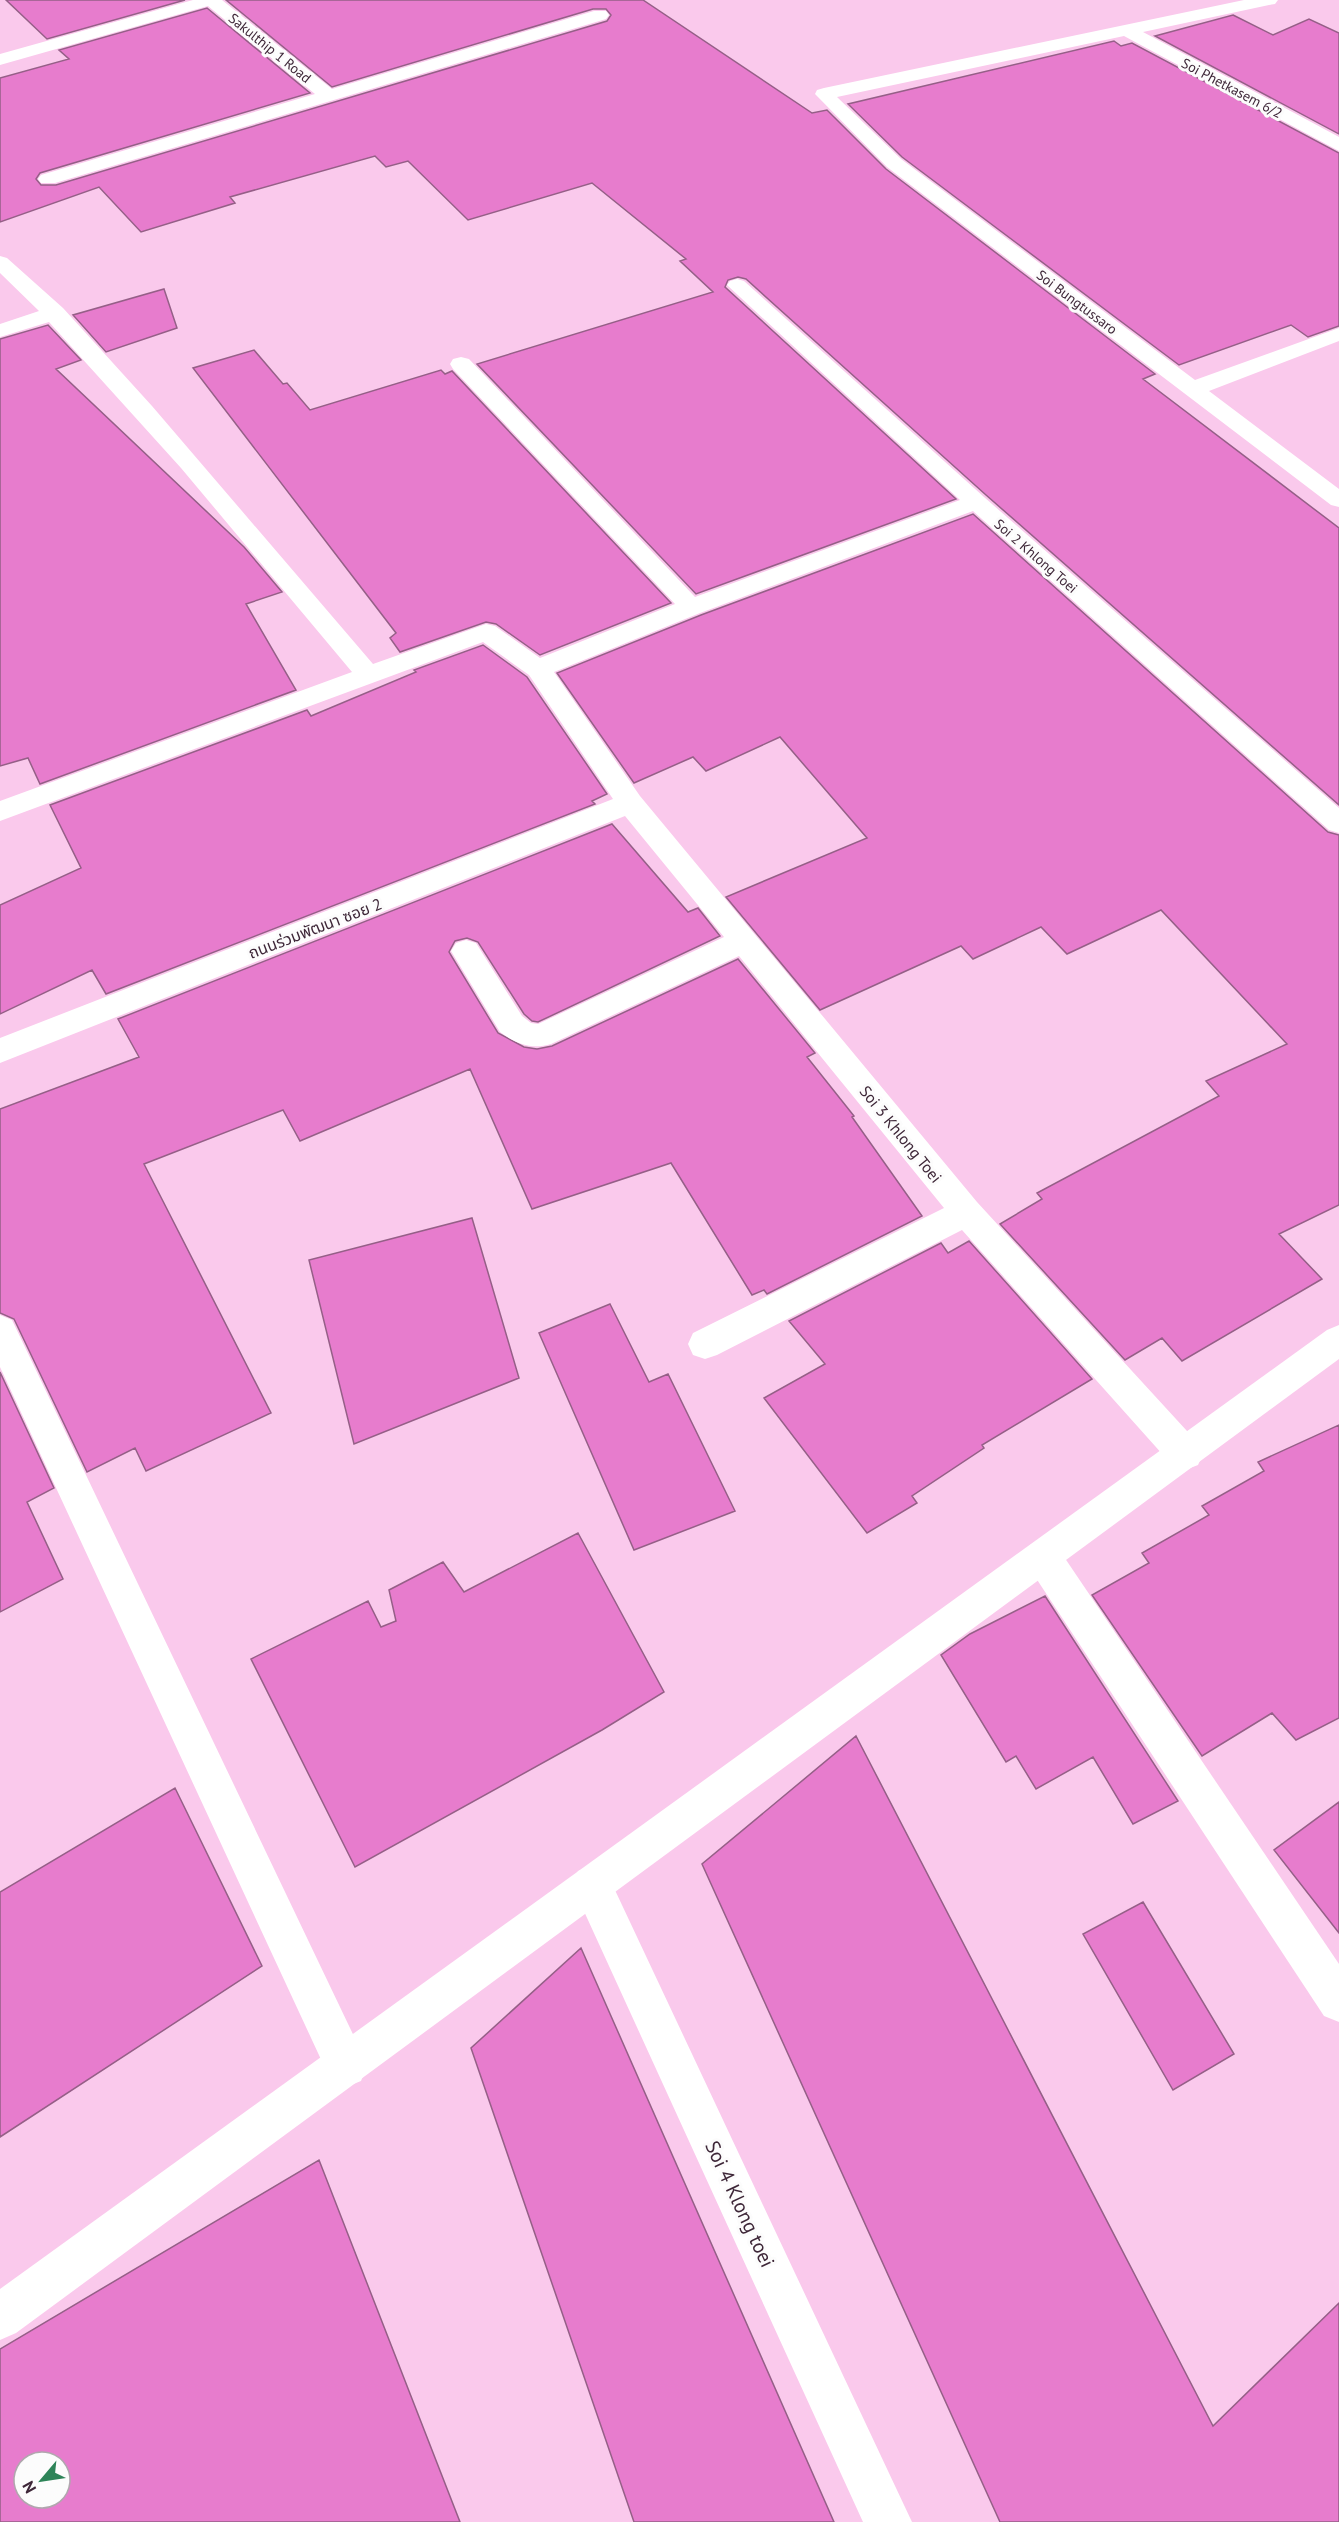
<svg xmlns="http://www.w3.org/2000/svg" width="1339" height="2522" font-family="'PT Sans','Noto Sans Thai',sans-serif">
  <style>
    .building { fill: #e77ccd; stroke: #955f87; stroke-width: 1.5; fill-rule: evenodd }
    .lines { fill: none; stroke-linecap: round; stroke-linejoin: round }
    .lane { fill: #fff; fill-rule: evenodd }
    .street { fill: #fff; fill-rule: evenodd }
    .secondary { fill: #fff; fill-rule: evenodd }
    .labels { text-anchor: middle; stroke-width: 6; stroke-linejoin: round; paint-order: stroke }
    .far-street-label { font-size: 14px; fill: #3e2738; stroke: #fcfcfc }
    .street-label { font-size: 16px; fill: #3e2738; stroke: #fcfcfc }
    .near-street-label { font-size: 20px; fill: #3e2738; stroke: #fcfcfc }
  </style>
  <rect width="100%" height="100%" fill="#fac9ec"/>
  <path class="building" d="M6 0H185L47 39Z
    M226 0H643L812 113 827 110 886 169 1155 374 1143 379 1339 528V805L986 495 746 279 738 277 728 280 725 287 956 499 696 594 477 364 713 292 680 261 686 259 592 183 468 220 408 161 386 167 375 156 230 197 235 203 141 232 99 187 0 222V78L69 59 59 50 207 8 310 93 40 173 36 179 41 185H56L607 21 611 15 606 9H593L332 87Z
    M1233 15 1273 35 1309 19 1339 33V134L1155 36Z
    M1114 41 1121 46 1132 43 1339 153V326L1308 337 1291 325 1179 365 902 157 848 104Z
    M164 289 177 328 106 352 73 315Z
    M48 325 81 360 56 369 244 547 282 592 246 604 296 690 40 784 28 758 0 766V339Z
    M254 350 283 384 287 383 310 410 441 370 445 374 452 371 671 603 540 655 496 624 486 622 400 652 390 638 396 633 193 368Z
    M973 514 1328 832 1339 835V1205L1279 1234 1322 1279 1182 1361 1162 1338 1125 1360 1000 1224 1042 1199 1037 1193 1219 1096 1206 1081 1287 1044 1161 910 1067 954 1041 927 973 959 961 946 820 1010 726 897 867 838 780 737 706 771 693 757 634 783 557 673 701 615Z
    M483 645 527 677 607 794 592 801 595 804 106 994 92 970 0 1014V905L81 868 50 805 307 710 311 716 416 672 414 670Z
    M612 824 688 912 698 908 720 936 538 1022 532 1021 524 1014 478 942 467 938 455 941 449 952 498 1033 524 1047 537 1049 552 1046 738 959 815 1053 807 1057 854 1116 852 1117 922 1216 767 1294 764 1290 752 1295 671 1163 532 1209 470 1069 300 1141 283 1110 144 1164 271 1413 146 1471 135 1448 87 1472 14 1319 0 1313V1109L139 1057 118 1019Z
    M472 1218 519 1378 354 1444 309 1260Z
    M969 1241 1092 1379 982 1445 984 1448 912 1496 917 1503 867 1533 764 1398 825 1364 789 1321 941 1243 948 1253Z
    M610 1304 649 1382 668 1374 735 1511 634 1550 539 1333Z
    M0 1372 54 1488 27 1502 63 1579 0 1612Z
    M1339 1425V1718L1296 1740 1272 1713 1202 1756 1092 1595 1149 1563 1142 1553 1209 1515 1202 1506 1264 1471 1258 1462Z
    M578 1533 664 1692 602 1730 355 1867 251 1659 368 1601 381 1627 396 1621 389 1590 443 1562 464 1592Z
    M1045 1596 1178 1801 1133 1824 1093 1757 1036 1789 1016 1756 1006 1762 941 1655 970 1634Z
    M856 1736 1213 2426 1339 2303V2522H1000L702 1864Z
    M175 1788 262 1966 0 2137V1892Z
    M1339 1802V1933L1274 1850Z
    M1143 1902 1234 2054 1173 2090 1083 1934Z
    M581 1948 834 2522H634L471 2048Z
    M319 2160 460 2522H0V2349ZM24 2462H60V2498H24Z"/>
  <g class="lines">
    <path class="lane" d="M1043 1540 1056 1545 1339 1964V2022L1324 2016 1030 1569 1025 1557 1030 1545Z"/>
    <path class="street" d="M193 0H222L332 89 594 11H606L609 15 606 19 55 183H41L38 179 41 175 315 94 208 6 0 65V54Z
      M1244 0H1278L1275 4 1269 5 1143 32 1339 137V151L1124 36 837 97 901 159 1195 380 1339 328V341L1209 391 1339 489V507L1331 505 887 167 815 94 817 90 824 88Z
      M0 256 7 258 63 308 152 406 373 664 486 624 495 626 540 658 675 604 453 369 450 364 453 359 461 357 469 359 695 597 960 500 727 285 730 281 737 279 744 281 984 497 1339 808V833L1329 830 973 511 700 613 554 672 640 796 977 1202 1198 1443 1203 1454 1198 1465 1185 1470 1172 1465 962 1230 717 1355 705 1359 693 1355 688 1344 693 1333 944 1208 739 956 551 1044C532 1050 516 1044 500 1032L451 951 456 943 466 940 476 943 522 1016 531 1023 538 1024 724 937 625 816 0 1063V1038L613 799 529 675 483 642 0 821V801L352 672 181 468 49 322 0 337V324L39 311 0 273Z
      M0 1315 12 1320 361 2051 367 2066 361 2081 346 2087 331 2081 0 1367Z
      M592 1865 606 1871 912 2522H863L572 1885 578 1871Z"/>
    <path class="secondary" d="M1339 1325V1359L16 2333 0 2340V2289L1327 1330Z"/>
  </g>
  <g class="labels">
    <g class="far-street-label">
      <text transform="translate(270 48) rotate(39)" y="5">Sakulthip 1 Road</text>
      <text transform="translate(1232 88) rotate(28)" y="5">Soi Phetkasem 6/2</text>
      <text transform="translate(1077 302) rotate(37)" y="5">Soi Bungtussaro</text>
      <text transform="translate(1036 556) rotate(41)" y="5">Soi 2 Khlong Toei</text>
    </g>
    <g class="street-label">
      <text transform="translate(315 928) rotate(-21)" y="6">ถนนร่วมพัฒนา ซอย 2</text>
      <text transform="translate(901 1134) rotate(51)" y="6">Soi 3 Khlong Toei</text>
    </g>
    <g class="near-street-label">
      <text transform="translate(740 2204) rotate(65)" y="7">Soi 4 Klong toei</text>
    </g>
  </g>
  <g transform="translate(42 2480) rotate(241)"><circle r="28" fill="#fcfcfc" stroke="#b0a7ae" stroke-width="1.5"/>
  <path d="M0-4.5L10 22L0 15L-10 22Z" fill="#2e8458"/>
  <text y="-9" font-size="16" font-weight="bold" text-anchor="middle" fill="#3e2738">N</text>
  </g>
</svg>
